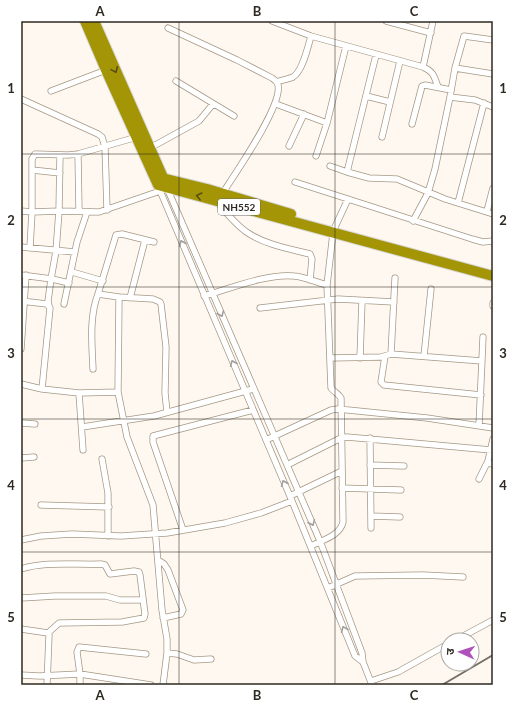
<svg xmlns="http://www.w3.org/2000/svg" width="514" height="706" font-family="Lato,'Noto Sans Devanagari',sans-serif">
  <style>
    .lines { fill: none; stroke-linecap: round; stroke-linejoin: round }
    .street-casing { stroke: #a59884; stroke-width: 7 }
    .highway-casing { stroke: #d9d8d7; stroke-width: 12 }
    .street { stroke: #fff; stroke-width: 5.5 }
    .highway { stroke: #a39505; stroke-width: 10 }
    .rail { stroke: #746e66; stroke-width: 2 }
    .oneway { stroke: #574f17 }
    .oneway2 { stroke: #a19f9b }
    .grid { fill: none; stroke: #2e2921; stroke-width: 1; stroke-opacity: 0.55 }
    .labels { text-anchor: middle; stroke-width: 3; stroke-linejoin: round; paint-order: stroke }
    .shield { fill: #fff; stroke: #6d6964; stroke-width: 1 }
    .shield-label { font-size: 10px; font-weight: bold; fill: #2e2921 }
    .neatline { fill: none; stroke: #2e2921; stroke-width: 1.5 }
    .grid-label { font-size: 13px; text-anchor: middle; font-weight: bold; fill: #2e2921 }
  </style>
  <rect width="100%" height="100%" fill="#fef8f0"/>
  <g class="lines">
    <g class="street-casing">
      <path id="street" d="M272 21 311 36 423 67C434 72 434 76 438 87
        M386 21 431 33
        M168 28 237 60 272 78C275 80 277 81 278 85 283 105 235 174 222 194
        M423 67 433 21
        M455 68 493 74
        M176 81 234 116
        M277 82C282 80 289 79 293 77 303 71 308 46 311 36
        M51 91 106 70
        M366 96 390 102
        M450 97 455 68 464 36 493 40
        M21 99 98 134 102 137 105 147 107 210
        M276 104 327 123
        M412 124 422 86 425 85 451 90
        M382 137 400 61
        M289 146 304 114
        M150 148 199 121 213 104
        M78 154 79 211
        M316 156 327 123 346 46
        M330 166 347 172 369 178 397 179 445 199 493 214
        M32 170 60 173
        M347 172 376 55
        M295 182 348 199
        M158 186 292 501 355 656 363 662
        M167 188 320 541 362 653 363 662 372 685
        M218 203C227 214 237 226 248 233 266 245 290 249 310 254L312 259 310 280
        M458 203 484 103
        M21 211 32 212 59 211 99 212 160 191
        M487 211 493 188
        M413 221 428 193 435 169 450 97 475 100 493 107
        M335 227 348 199 472 239 483 242 493 241
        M21 247 75 252
        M30 248 32 212V159L35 154 68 155 78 154 137 137
        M72 272 103 281
        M21 275 52 279 69 283
        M51 279 56 251 59 211 60 155
        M98 294 116 235 122 234 154 242
        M204 296C228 289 269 273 294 276 305 277 316 282 327 285
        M119 297 153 299 160 302 161 304 166 347 165 393 167 412
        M130 298 145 240
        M21 301 47 304 50 308 42 389
        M493 303V306
        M64 304 77 242 87 212
        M49 306 48 301 51 279H52
        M260 308 338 299 394 302
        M21 349 26 275
        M391 354 395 278
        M385 356 381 382 384 385 481 395
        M424 356 431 289
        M330 358 381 357 391 354 482 361
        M360 358 362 301
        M93 369C92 345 89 317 98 294L119 297 118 392 127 437 153 505 162 610 167 639V653L163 685
        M21 384 42 389 79 393 118 392
        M79 393 83 450
        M21 423 35 424
        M479 426 483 337
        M82 427 154 416 253 389
        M370 438 371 528
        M266 440 331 410 338 409 427 418 493 428
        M21 458 34 457
        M102 459 108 493V536
        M487 463 493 464
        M287 465 341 438 347 437 491 450
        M370 465 404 466
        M479 479 488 461 493 439
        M342 488 401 490
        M290 496 342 471
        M41 505 109 507
        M371 516 400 517
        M183 530 153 442V436L253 410
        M21 540 41 536 72 534 121 536 167 533 225 523 261 513 292 501
        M311 546C322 540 340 536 343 522L341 398C339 394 334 392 331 388L327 285 333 233
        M158 560 164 564 168 570 183 610 181 614 163 618
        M21 569C46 561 74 565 101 564L105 565 110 574 134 571 139 572 140 575 145 614 144 618 122 622 59 623 48 633
        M328 588 355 576 423 575 463 577
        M21 598 55 596H106L120 600H143
        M21 629 48 633 49 635 47 685
        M456 640 493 620
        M167 653 177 654 194 660 211 659
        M21 675 39 676 80 674 151 685
        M371 681 398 672 448 644
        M80 685V674L77 652 79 647 146 654"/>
    </g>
    <g class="highway-casing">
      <path id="highway" d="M85 21 106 70 158 185 493 276
        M94 21 165 182
        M154 176 207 189 291 214"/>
    </g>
    <use href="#street" class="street"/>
    <use href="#highway" class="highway"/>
    <path class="rail" d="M442 685 493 655
      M490 685 493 684"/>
  </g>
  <defs><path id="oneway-chevron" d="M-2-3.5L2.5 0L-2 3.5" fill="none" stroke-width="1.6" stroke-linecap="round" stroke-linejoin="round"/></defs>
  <g class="oneway">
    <use href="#oneway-chevron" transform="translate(115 70) rotate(66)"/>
    <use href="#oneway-chevron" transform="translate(199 196) rotate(-166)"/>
  </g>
  <g class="oneway2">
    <use href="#oneway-chevron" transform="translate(182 243) rotate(-113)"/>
    <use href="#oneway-chevron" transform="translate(221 314) rotate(67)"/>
    <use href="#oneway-chevron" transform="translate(233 363) rotate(-113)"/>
    <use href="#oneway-chevron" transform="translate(284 483) rotate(-113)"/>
    <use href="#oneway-chevron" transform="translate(312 523) rotate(67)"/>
    <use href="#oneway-chevron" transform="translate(344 629) rotate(-112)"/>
  </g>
  <path class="grid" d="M179 21V685M335 21V685M21 154H493M21 287H493M21 419H493M21 552H493"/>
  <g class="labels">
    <rect class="shield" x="218" y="199" width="42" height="16" rx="3"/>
    <g class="shield-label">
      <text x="239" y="211">NH552</text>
    </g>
  </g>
  <rect width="514" height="706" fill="none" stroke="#ffffff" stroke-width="44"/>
  <g transform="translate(460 652) rotate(273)"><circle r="19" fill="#ffffff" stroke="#aba9a6"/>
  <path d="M0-3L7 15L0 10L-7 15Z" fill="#b052bb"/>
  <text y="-6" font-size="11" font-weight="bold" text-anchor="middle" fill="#2e2921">उ</text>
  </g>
  <rect x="22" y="22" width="470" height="662" class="neatline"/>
  <g class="grid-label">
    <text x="100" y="16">A</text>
    <text x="257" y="16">B</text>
    <text x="414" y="16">C</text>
    <text x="11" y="93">1</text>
    <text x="503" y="93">1</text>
    <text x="11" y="225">2</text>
    <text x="503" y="225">2</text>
    <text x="11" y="358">3</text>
    <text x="503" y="358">3</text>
    <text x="11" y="490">4</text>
    <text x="503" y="490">4</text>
    <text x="11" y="622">5</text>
    <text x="503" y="622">5</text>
    <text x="100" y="700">A</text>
    <text x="257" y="700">B</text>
    <text x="414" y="700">C</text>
  </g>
</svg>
